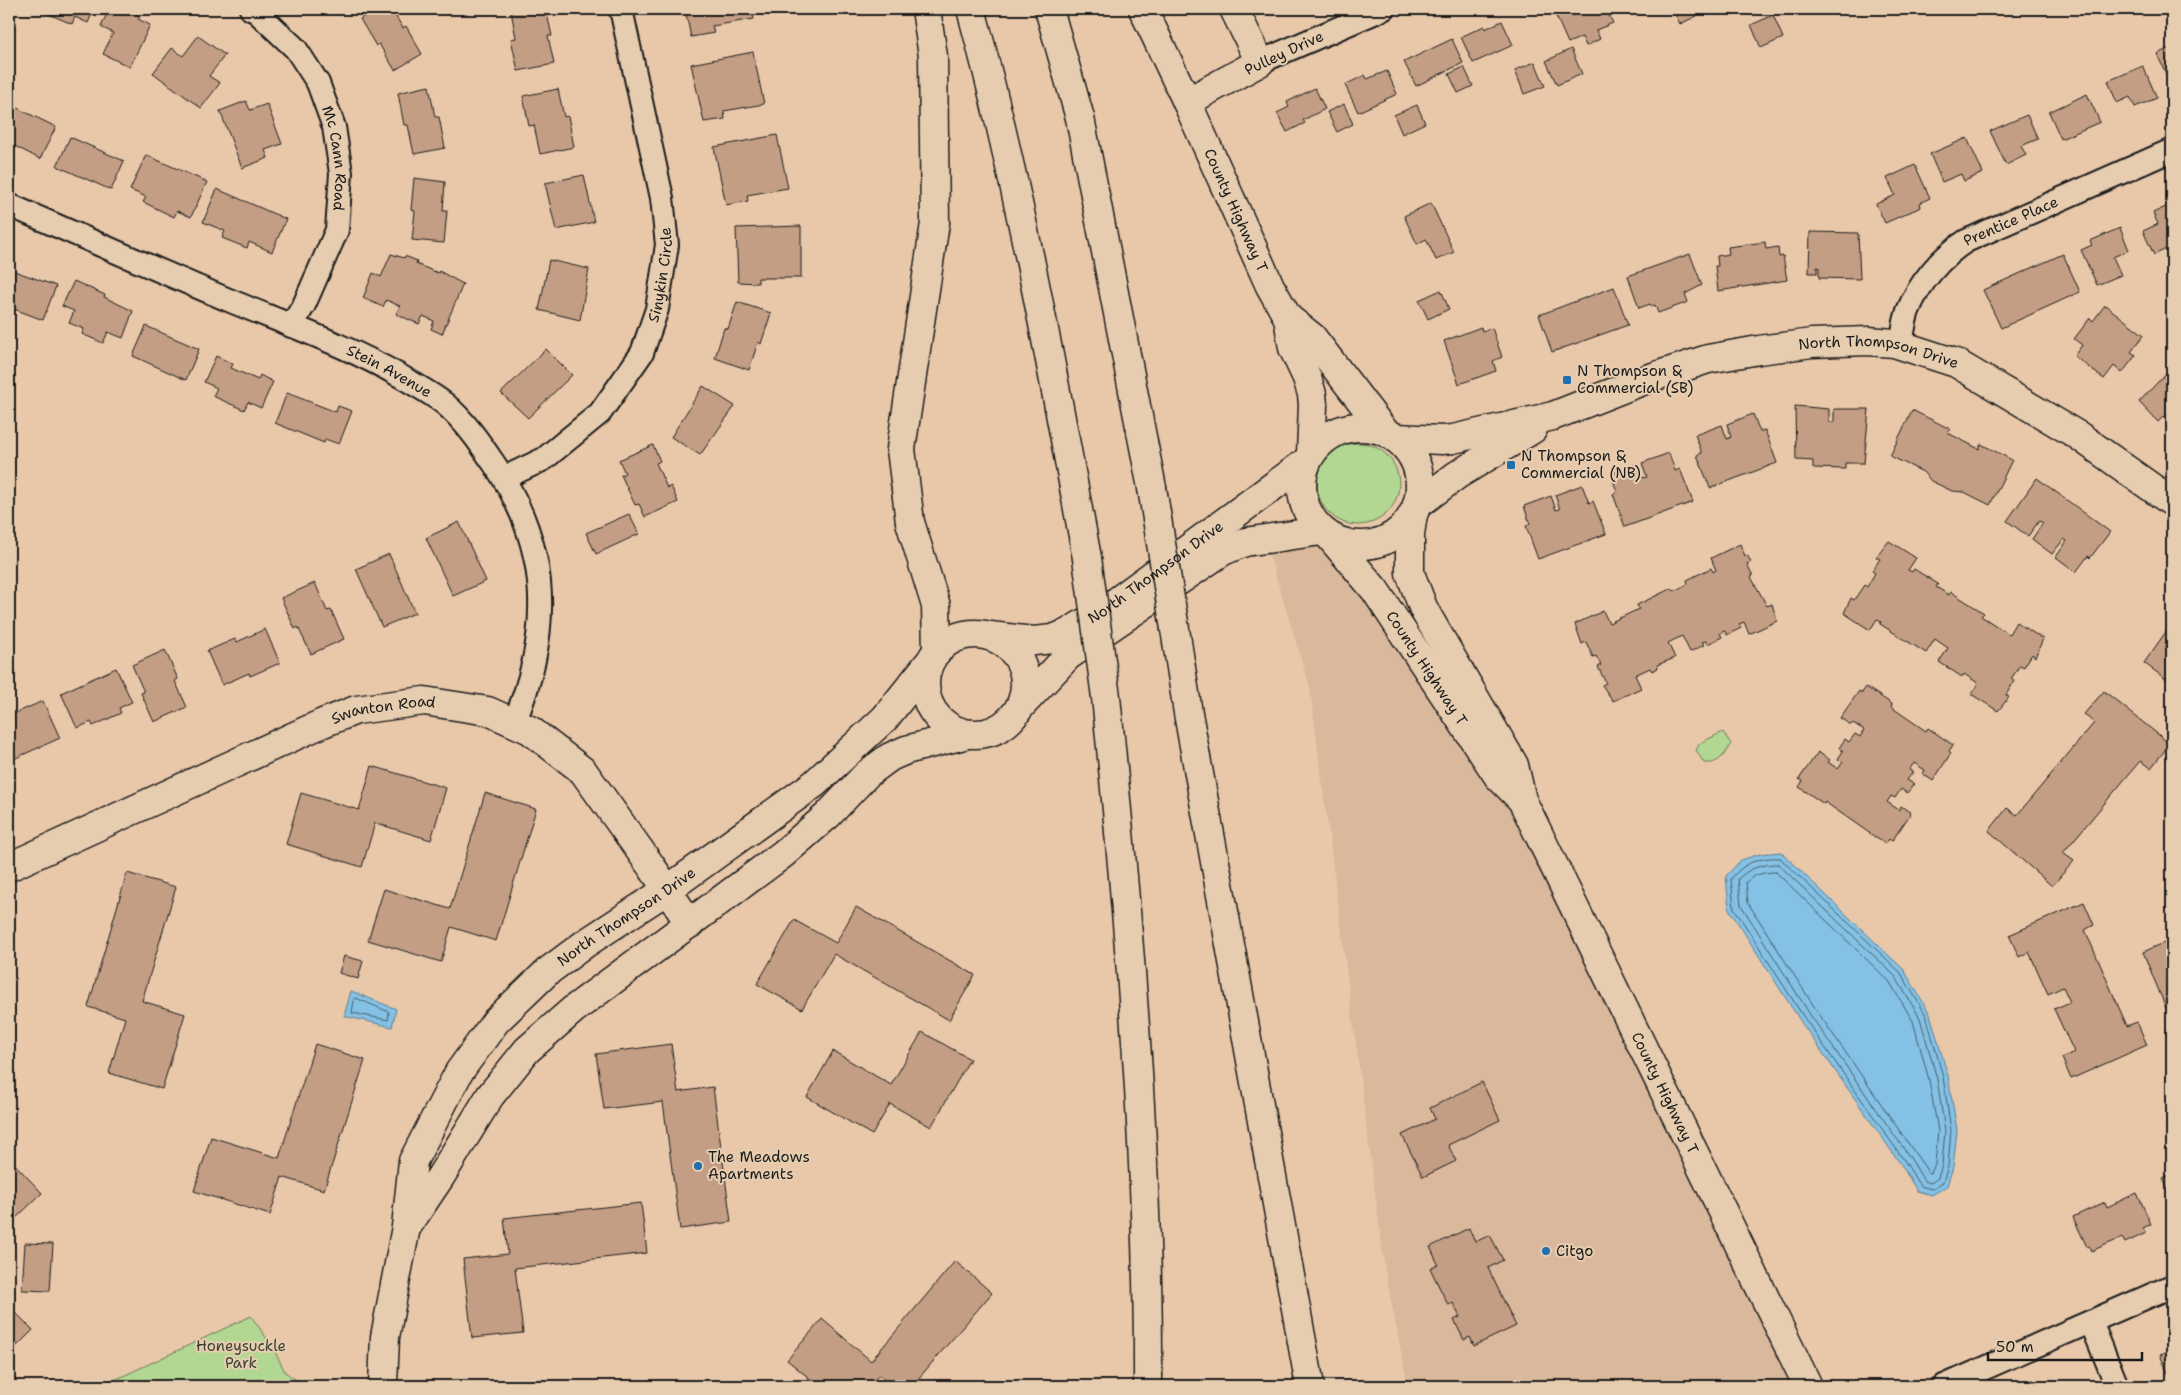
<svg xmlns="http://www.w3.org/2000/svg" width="2181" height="1395" font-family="'Shantell Sans',sans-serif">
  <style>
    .built { fill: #dab89c }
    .green { fill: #b1d792; stroke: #667a57 }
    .water { fill: #84c1e4; stroke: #5a7f94 }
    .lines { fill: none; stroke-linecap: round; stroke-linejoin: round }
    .shore { stroke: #465e6c; stroke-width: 1 }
    .building { fill: #c39e84; stroke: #1c1c1c }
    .minor-casing { stroke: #1c1c1c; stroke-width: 26 }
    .tertiary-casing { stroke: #1c1c1c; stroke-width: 31 }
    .secondary-casing { stroke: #1c1c1c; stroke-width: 31 }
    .motorway-casing { stroke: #1c1c1c; stroke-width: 31 }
    .minor { stroke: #e7cdaf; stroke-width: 22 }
    .tertiary { stroke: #e7cdaf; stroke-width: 28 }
    .secondary { stroke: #e7cdaf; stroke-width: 28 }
    .motorway { stroke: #e7cdaf; stroke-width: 28 }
    .motorway-bridge-casing { stroke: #1c1c1c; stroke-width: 31; stroke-linecap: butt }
    .motorway-bridge { stroke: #e7cdaf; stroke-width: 28 }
    .poi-dot { fill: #1f6fb2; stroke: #e7cdaf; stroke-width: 2 }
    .labels { text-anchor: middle; stroke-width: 4; stroke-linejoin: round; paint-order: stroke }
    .street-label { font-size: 15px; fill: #1c1c1c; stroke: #e7cdaf }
    .poi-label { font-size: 15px; fill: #1c1c1c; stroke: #e7cdaf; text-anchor: start }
    .park-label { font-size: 15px; fill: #3a4134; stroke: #e7cdaf }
  </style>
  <rect width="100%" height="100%" fill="#e9c8aa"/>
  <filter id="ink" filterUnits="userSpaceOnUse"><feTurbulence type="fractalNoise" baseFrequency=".02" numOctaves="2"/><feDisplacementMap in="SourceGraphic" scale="10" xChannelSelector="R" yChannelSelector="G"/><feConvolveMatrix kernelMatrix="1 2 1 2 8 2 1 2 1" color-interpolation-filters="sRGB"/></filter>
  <g filter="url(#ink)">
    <path class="built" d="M1321 531 1498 776 1808 1386H1408L1385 1270 1310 688 1264 538Z"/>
    <path class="green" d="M1317 484a41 41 0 1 1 82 0a41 41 0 1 1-82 0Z
      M1723 732 1731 744C1725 755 1718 765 1704 763L1696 750 1700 743Z
      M251 1316 272 1346 285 1372 305 1386H102Z"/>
    <path class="water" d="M1781 852 1904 970 1930 1014 1948 1076 1957 1130 1953 1167 1947 1186 1932 1195 1917 1191 1902 1166 1801 1022 1729 909 1726 876 1741 860 1760 854Z
      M351 991 396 1009 392 1027 344 1016Z"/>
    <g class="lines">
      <path class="shore" d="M1780 858 1900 972 1926 1015 1943 1077 1951 1130 1948 1166 1943 1182 1932 1189 1920 1186 1906 1163 1805 1019 1734 908 1731 879C1744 862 1760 857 1780 858Z
        M1778 864 1895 976 1920 1018 1937 1079 1945 1131 1942 1165 1938 1178 1931 1183 1924 1181 1911 1159 1811 1016 1741 905 1738 879C1749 868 1762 864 1778 864Z
        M1776 872 1889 981 1913 1021 1929 1080 1938 1131 1935 1164 1931 1173 1928 1172 1817 1011 1748 903 1746 882C1754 874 1765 872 1776 872Z
        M356 998 389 1012 388 1020 352 1013 354 1000Z"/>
    </g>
    <path class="building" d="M37 9H94L88 23 75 17 72 24Z
      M109 9H126L140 16 138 19 150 25 130 67 103 54 113 33 101 27Z
      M376 9H391L403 28 406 26 422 54 395 70 379 44 376 46 360 19Z
      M521 9H546L552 36H548L554 64 518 71 511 39 516 38 511 11Z
      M685 9H752L754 19 712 26 714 33 691 37Z
      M1571 9H1606L1613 23 1596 30 1600 39 1586 46 1582 37 1568 43 1556 16Z
      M1629 9H1645L1632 15Z
      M1673 9H1693L1697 16 1680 24Z
      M1773 15 1783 38 1761 48 1751 25Z
      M1502 21 1513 45 1473 63 1461 37 1484 26 1485 29Z
      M198 36 225 55 209 76 220 83 201 108 153 73 172 48 183 56Z
      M1452 39 1463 63 1416 86 1404 62Z
      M2172 47V73L2167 76 2157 54Z
      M1571 49 1582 74 1557 85 1546 61Z
      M753 52 764 104 724 111 725 119 704 122 691 64Z
      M1535 62 1545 86 1524 94 1515 70Z
      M2143 66 2157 98 2135 107 2130 97 2117 103 2108 81Z
      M1464 67 1473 86 1458 93 1449 74Z
      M1387 71 1397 94 1358 112 1345 85 1365 75 1367 79Z
      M429 86 435 117H439L445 148 414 154 408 125H404L398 93Z
      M1315 88 1325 109 1303 120 1305 123 1287 132 1277 113 1289 107 1287 102Z
      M558 89 564 117 568 116 574 147 540 154 534 125 529 126 523 96Z
      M2087 94 2100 122 2061 139 2049 112Z
      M246 101 250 110 267 104 282 144 265 150 268 158 242 168 220 111Z
      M9 104 56 127 40 159 9 143Z
      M1344 104 1353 124 1337 132 1327 112Z
      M1417 105 1425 123 1402 134 1394 115Z
      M2027 115 2038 139 2021 146 2026 155 2006 165 1990 131Z
      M777 135 788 188 747 195 748 201 726 205 714 147Z
      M70 137 124 161 111 190 57 166Z
      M1967 138 1983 173 1964 181 1961 174 1942 182 1930 154Z
      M146 155 207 182 191 217 177 211 174 217 143 202 146 197 130 190Z
      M1915 165 1930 198 1920 203 1921 207 1885 223 1876 204 1895 195 1887 178Z
      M584 175 594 222 556 230 545 183Z
      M414 178 445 182 443 211H447L444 243 412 240 415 211 411 210Z
      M217 189 286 219 272 252 249 242 247 248 222 238 225 231 203 222Z
      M1431 203 1454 252 1436 260 1426 239 1417 244 1404 216Z
      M2172 204V246L2154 255 2143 231 2158 224 2153 213Z
      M801 226V278H758V283L738 282 736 228Z
      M2120 228 2129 250 2113 257 2121 275 2097 285 2081 250 2092 245 2090 241Z
      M1810 232 1858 233 1860 279 1819 278V267H1817V273H1809Z
      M1765 242 1766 249 1778 247 1779 257 1783 256 1787 280 1718 291 1715 266H1718L1717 256 1729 254 1728 247Z
      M391 254 404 258 405 256 417 261 416 264 438 273 439 271 463 284 442 334 431 329 434 321 423 316 419 324 396 314 400 306 386 300 383 307 363 298 373 273 381 277Z
      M1690 254 1702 285 1685 294 1688 302 1658 313 1655 305 1651 306 1650 304 1639 308 1628 276Z
      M2063 254 2080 292 2001 328 1983 290Z
      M549 260 589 269 580 320 539 310Z
      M9 269 56 286 43 320 9 307Z
      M74 281 105 295 104 297 133 311 123 338 108 332 103 343 82 334 84 329 69 323 74 311 62 306Z
      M1614 287 1628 325 1552 352 1539 315Z
      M1441 290 1449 309 1428 319 1419 300Z
      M737 302 771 313 761 344 758 342 749 370 715 358 724 328 728 329Z
      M2105 305 2144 335 2131 352 2136 355 2122 373 2114 366 2104 379 2074 356 2082 345 2074 339 2090 318 2093 321Z
      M146 326 199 349 186 380 133 356Z
      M1481 327 1482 331 1492 328 1502 357 1493 361 1496 371 1459 384 1444 341Z
      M546 349 572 375 528 418 501 393Z
      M216 356 233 364 231 368 258 380 260 375 273 382 261 408 248 402 244 410 213 396 217 388 204 382Z
      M2172 367V425L2164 416 2158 422 2139 402Z
      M703 386 735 406 700 455 671 437Z
      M287 393 336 412 338 406 352 411 339 444 325 439 324 443 275 423Z
      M1795 406 1829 409V422H1834V409H1869L1864 463H1845V469L1813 468V461L1796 460Z
      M1912 410 1950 429 1948 433 1979 449 1981 444 2012 460 1990 505 1964 492 1952 491 1931 481 1923 472 1890 456Z
      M1753 414 1760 432 1765 430 1777 463 1710 488 1697 455 1702 453 1695 435 1722 425 1727 439 1731 437 1727 424Z
      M653 445 660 461 656 463 667 488 671 486 678 502 645 517 639 504 635 505 621 475 625 473 619 460Z
      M1669 453 1675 471 1680 469 1693 502 1625 527 1613 494 1617 492 1611 474 1637 464 1643 478 1647 477 1642 463Z
      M2037 478 2110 532 2090 558 2088 556 2076 572 2056 557 2067 541 2064 539 2052 554 2032 539 2043 523 2039 521 2028 536 2007 521Z
      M1582 485 1589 503 1593 501 1606 534 1538 559 1526 526 1530 524 1524 506 1551 496 1556 510 1560 509 1555 495Z
      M629 514 639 534 596 554 586 533Z
      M459 522 486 581 453 596 426 538Z
      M1889 541 1916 558 1908 570 1912 572 1914 569 1938 584 1936 587 1949 595 1951 592 1984 613 1981 616 2009 634 2016 622 2043 639 2035 657 2032 654 2024 667 2020 665 2011 679 2014 681 2006 695 2009 697 1998 711 1971 694 1978 683 1964 674 1962 677 1939 662 1948 648 1935 639 1926 653 1880 624 1881 622 1877 619 1870 630 1844 613 1851 598 1854 600 1864 585 1867 587 1875 573 1872 571 1880 559 1876 557Z
      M1740 544 1745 556 1747 555 1751 562 1747 564 1753 576 1751 577 1767 606 1772 604 1777 621 1749 634 1744 622 1739 624 1741 628 1727 635 1725 631 1720 633 1722 637 1708 644 1706 641 1702 642 1704 645 1690 652 1682 636 1668 643 1675 658 1657 665 1658 668 1652 671 1650 668 1635 675 1641 688 1613 701 1602 685 1606 683 1598 667 1601 665 1596 656 1593 657 1586 642 1582 644 1575 624 1603 611 1609 623 1639 609 1637 605 1672 588 1674 591 1688 584 1687 580 1711 568 1713 572 1716 570 1711 558Z
      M389 554 415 613 382 627 356 569Z
      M315 583 327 611 331 610 344 639 311 654 298 627 295 629 281 598Z
      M2172 623V673L2167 680 2144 663Z
      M265 629 280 663 250 676 249 673 222 685 207 651 235 639 237 642Z
      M165 650 178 679 175 681 187 707 154 722 141 693 144 692 132 665Z
      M116 668 132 702 119 708 121 713 93 726 91 722 77 728 61 693Z
      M1866 687 1892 704 1891 707 1926 731 1928 728 1953 745 1949 751 1951 753 1933 781 1923 774 1925 770 1914 763 1909 770 1913 772 1907 780 1914 784 1907 793 1901 789 1895 798 1891 796 1887 802 1899 810 1901 806 1911 813 1892 841 1889 839 1885 844 1825 802 1824 804 1799 787 1803 781 1799 779 1818 752 1830 760 1828 762 1838 769 1843 762 1838 759 1843 751 1839 748 1845 739 1849 742 1855 734 1860 737 1864 730 1853 723 1851 725 1840 718 1859 691 1862 693Z
      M2104 691 2170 744 2151 768 2140 761 2063 853 2074 861 2052 886 1989 831 2007 808 2017 815 2094 723 2084 714Z
      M43 701 60 738 9 761V716Z
      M372 766 446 788 431 840 375 823 362 867 286 844 301 793 359 810Z
      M485 793 536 809 496 941 451 927 441 962 368 940 384 889 450 909Z
      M127 873 176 887 142 1001 185 1014 162 1089 109 1073 125 1018 88 1007Z
      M2084 902 2094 925 2085 930 2127 1026 2137 1022 2147 1045 2071 1079 2062 1058 2074 1052 2054 1009 2070 1002 2063 987 2048 994 2029 952 2019 957 2009 935Z
      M856 907 975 975 949 1020 834 954 802 1009 757 984 794 920 836 943Z
      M2171 940 2172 943V1023L2143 952Z
      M344 956 363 961 358 979 339 973Z
      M922 1032 970 1059 931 1127 890 1104 872 1135 807 1097 833 1051 891 1085Z
      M315 1044 365 1060 324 1190 282 1177 270 1215 194 1191 211 1137 279 1158Z
      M671 1044 678 1092 713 1087 731 1222 680 1229 663 1102 604 1109 596 1054Z
      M1482 1082 1500 1120 1448 1145 1456 1161 1423 1177 1402 1135 1435 1119 1430 1108Z
      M9 1158 42 1193 16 1218 9 1210Z
      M2172 1174V1200L2163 1178Z
      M2137 1193 2151 1224 2143 1228 2146 1233 2125 1243 2122 1238 2091 1251 2089 1246 2087 1247 2073 1217 2105 1202 2107 1207Z
      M641 1203 647 1253 515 1268 523 1333 472 1338 463 1259 508 1254 504 1218Z
      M1469 1228 1475 1242 1490 1235 1503 1260 1488 1268 1516 1326 1474 1346 1470 1337 1464 1340 1454 1320 1460 1317 1453 1303 1448 1305 1430 1268 1438 1264 1430 1247Z
      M25 1243 53 1244 50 1291 22 1290Z
      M955 1261 992 1293 912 1386H892L879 1375 869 1386H819L787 1360 822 1319 871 1361Z
      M12 1309 33 1330 9 1354V1312Z
      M2172 1350V1382L2160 1355Z"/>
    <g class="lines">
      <g class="minor-casing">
        <g id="minor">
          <path id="s1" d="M251 9 257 12 296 49 318 83 334 127 341 173 337 230 304 305 291 326"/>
          <path d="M1260 62 1383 9"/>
          <path id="s2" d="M9 205C83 237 157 270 231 301 289 325 348 346 402 377 417 386 432 394 445 404 465 421 480 443 495 465 551 549 552 631 514 723"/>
          <path id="s3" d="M1901 345C1903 334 1904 322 1908 311 1919 283 1941 257 1966 241L2172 150"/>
          <path id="s4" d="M504 478 544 459 600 413 642 353 657 309 667 245 662 198 621 9"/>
          <path d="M2091 1322 2117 1386"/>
          <path d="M1944 1386 2172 1286"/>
        </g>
      </g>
      <g class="tertiary-casing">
        <g id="tertiary">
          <path d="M1187 102 1260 62 1234 9"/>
          <path id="s5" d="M1395 438 1442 440 1453 439 1553 416 1647 379 1708 359 1759 350 1812 343 1868 341 1894 343 1956 363 2079 436 2172 502"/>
          <path d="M1417 505 1457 475 1533 429"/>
          <circle cx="975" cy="684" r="50"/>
          <path id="s6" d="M990 636 1034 641 1053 639 1068 633 1105 610 1306 462"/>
          <path d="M1020 707 1068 656 1223 551 1245 542 1321 531"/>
          <path id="s7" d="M9 867 323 723 356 710 424 701 488 711 530 730 583 771 651 866 690 924"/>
          <path d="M408 1225 441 1176 490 1096 527 1050 574 1009 783 854 828 815 867 774 890 757 906 750 968 734"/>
          <path id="s8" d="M383 1386 385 1337 406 1227 413 1161 459 1072 496 1021 547 972 586 943 667 890 814 784 885 718 928 664"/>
        </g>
      </g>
      <g class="secondary-casing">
        <g id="secondary">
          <path id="s9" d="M1187 102 1270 286 1288 318 1293 348 1307 378 1312 394 1313 405 1311 454"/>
          <path d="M1288 318 1312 337 1385 432"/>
          <circle cx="1361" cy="486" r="59"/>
          <path id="s10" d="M1413 514 1410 534V573L1424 610 1514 765 1522 800 1808 1386"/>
          <path id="s11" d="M1331 538 1375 590 1498 776 1522 800"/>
        </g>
      </g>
      <g class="motorway-casing">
        <path id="motorway" d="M926 9 933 56 935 223 901 449 910 522 936 606 937 651
          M971 9C1020 189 1053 374 1087 558
          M1049 9 1080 118 1152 488
          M1143 9 1187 102
          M1175 629 1188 713 1310 1386
          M1106 697C1129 926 1149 1156 1148 1386"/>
      </g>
      <use href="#minor" class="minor"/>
      <use href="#tertiary" class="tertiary"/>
      <use href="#secondary" class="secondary"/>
      <use href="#motorway" class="motorway"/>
      <g class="motorway-bridge-casing">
        <path id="motorway-bridge" d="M1152 488 1175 629
          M1087 558 1106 697"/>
      </g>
      <use href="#motorway-bridge" class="motorway-bridge"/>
    </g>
  </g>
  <g class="poi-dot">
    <rect x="1562" y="375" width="10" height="10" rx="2.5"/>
    <rect x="1506" y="460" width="10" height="10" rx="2.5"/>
    <circle cx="698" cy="1166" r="5"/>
    <circle cx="1546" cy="1251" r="5"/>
  </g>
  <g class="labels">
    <g class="street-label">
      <text transform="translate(1284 53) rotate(-25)" y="5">Pulley Drive</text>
      <text dy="5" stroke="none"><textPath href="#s1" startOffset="179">Mc Cann Road</textPath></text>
      <text dy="5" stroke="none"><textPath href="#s9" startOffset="119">County Highway T</textPath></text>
      <text dy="5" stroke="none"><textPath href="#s3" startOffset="176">Prentice Place</textPath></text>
      <text dy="5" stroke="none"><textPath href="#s4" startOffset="271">Sinykin Circle</textPath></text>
      <text dy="5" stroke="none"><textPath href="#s5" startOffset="499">North Thompson Drive</textPath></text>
      <text dy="5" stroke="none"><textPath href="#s2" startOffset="415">Stein Avenue</textPath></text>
      <text dy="5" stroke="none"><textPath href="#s6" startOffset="186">North Thompson Drive</textPath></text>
      <text dy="5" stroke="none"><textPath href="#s11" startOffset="162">County Highway T</textPath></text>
      <text dy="5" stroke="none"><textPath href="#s7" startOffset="408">Swanton Road</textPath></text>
      <text dy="5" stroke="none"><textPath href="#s8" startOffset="558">North Thompson Drive</textPath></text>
      <text dy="5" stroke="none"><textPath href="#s10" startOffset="640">County Highway T</textPath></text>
    </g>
    <g class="poi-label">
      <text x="1577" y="376">N Thompson &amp;<tspan x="1577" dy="17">Commercial (SB)</tspan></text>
      <text x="1521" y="461">N Thompson &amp;<tspan x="1521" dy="17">Commercial (NB)</tspan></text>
      <text x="708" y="1162">The Meadows<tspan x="708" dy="17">Apartments</tspan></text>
      <text x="1556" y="1256">Citgo</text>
    </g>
    <g class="park-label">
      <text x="241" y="1351">Honeysuckle<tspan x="241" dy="17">Park</tspan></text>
    </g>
  </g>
  <rect width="2181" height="1395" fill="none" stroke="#e7cdaf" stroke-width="30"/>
  <rect x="15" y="15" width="2151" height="1365" fill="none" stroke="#1c1c1c" stroke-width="2" filter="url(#ink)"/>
  <path d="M1988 1352v8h154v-8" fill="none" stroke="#1c1c1c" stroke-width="2.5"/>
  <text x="1996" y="1352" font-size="15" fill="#1c1c1c" stroke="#e7cdaf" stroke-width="4" paint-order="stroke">50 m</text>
</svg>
